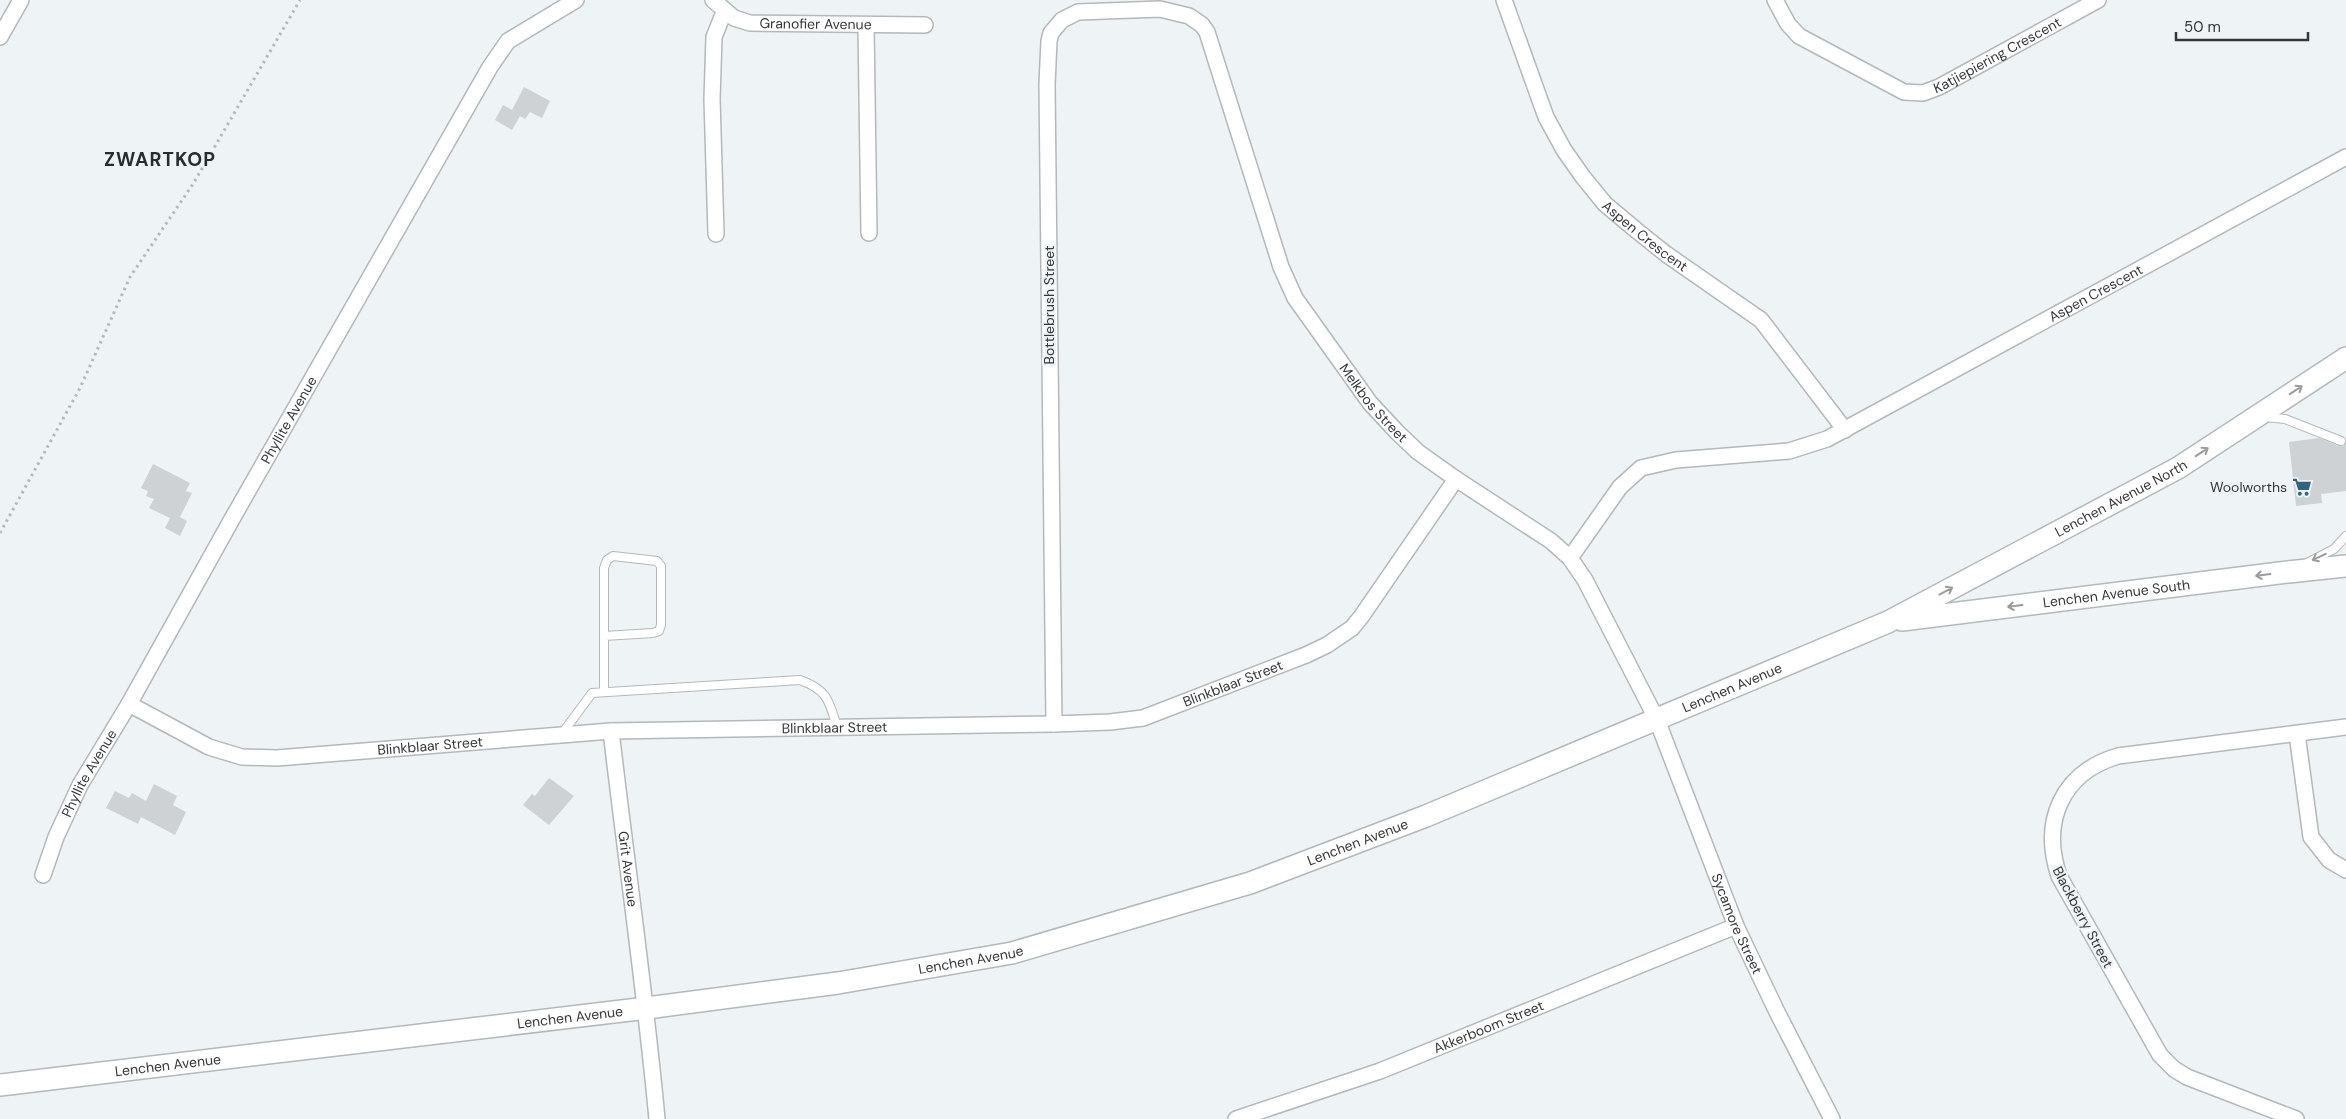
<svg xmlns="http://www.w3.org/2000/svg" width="2346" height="1119" font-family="'DM Sans',sans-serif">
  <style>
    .building { fill: #ced2d5 }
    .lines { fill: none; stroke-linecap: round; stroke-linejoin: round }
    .service-casing { stroke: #b3b8ba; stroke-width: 10 }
    .minor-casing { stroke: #b3b8ba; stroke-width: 18 }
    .secondary-casing { stroke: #b3b8ba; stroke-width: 24 }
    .path { stroke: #b5b9bb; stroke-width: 3; stroke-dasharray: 2.5 4; stroke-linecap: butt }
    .service { stroke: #fff; stroke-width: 8 }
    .minor { stroke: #fff; stroke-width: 15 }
    .secondary { stroke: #fff; stroke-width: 21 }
    .oneway { stroke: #9a9b9c }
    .labels { text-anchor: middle; stroke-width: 4.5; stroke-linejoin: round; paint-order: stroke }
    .street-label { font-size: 14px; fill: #353738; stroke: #eef3f5 }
    .poi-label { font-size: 14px; fill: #353738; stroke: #eef3f5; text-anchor: end }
    .district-label { font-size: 19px; font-weight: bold; letter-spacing: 1px; fill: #292c2e; stroke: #eef3f5 }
  </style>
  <rect width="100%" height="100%" fill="#eef3f5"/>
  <path class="building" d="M524 87 550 101 542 118 530 112 525 119 520 116 512 130 495 120 503 105 512 110Z
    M2319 438 2339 446 2346 443V491L2321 494 2322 503 2296 506 2289 442Z
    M153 464 190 483 186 491 192 493 180 517 187 521 180 536 165 528 170 518 149 508 154 499 146 496 148 491 141 488Z
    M549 778 574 796 549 825 523 805 532 794 535 796Z
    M154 784 177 796 173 805 186 812 175 835 141 817 138 824 106 808 115 791 129 798 132 793 146 801Z"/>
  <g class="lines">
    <g class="service-casing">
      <path id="service" d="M2265 417 2285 419 2341 441
        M2307 563 2334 549 2346 536
        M604 636 653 633 659 631 661 625V566L657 561 613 556 607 560 604 568V692
        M561 735 592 693 800 680C828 690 829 701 837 727"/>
    </g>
    <g class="minor-casing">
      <g id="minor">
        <path id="s1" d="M713 0 734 18 750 23 925 25"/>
        <path id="s2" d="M1504 0 1546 117 1564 150 1583 177 1605 204 1636 230 1666 254 1761 320 1845 430"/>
        <path id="s3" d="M1775 0 1788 24 1799 36 1904 92 1923 93 1939 87 2098 0"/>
        <path d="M866 25 869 233"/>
        <path d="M0 37 21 0"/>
        <path d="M716 234 712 99 714 37 724 12"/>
        <path id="s4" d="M1570 558 1620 487 1641 468 1676 460 1789 451 1827 439 2346 157"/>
        <path id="s5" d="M129 704 209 747 242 757 277 758 611 731 1054 724 1110 722 1143 718 1306 655 1327 645 1352 628 1361 617 1456 479"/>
        <path id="s6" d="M1054 724 1047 84 1049 41 1051 33 1062 20 1078 12 1160 9 1189 16 1202 25 1207 32 1281 267 1295 298 1370 403 1397 432 1418 452 1456 479 1551 541 1570 558 1585 580 1657 720 1736 926 1777 1012 1832 1119"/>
        <path id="s7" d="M611 731C626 860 645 989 657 1119"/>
        <path d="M2297 734 2311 837 2329 860 2346 870"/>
        <path id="s8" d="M43 875 56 837 80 785 129 704 232 519 490 67 508 41 576 0"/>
        <path id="s9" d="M1236 1119 1380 1071 1736 926"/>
        <path d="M2296 1119 2187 1077 2174 1069 2160 1055 2059 876C2041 822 2061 773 2118 756L2346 727"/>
      </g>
    </g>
    <g class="secondary-casing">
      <g id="secondary">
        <path id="s10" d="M1902 620 2288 572 2346 566"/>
        <path id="s11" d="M0 1085 647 1008 838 983 1012 953 1250 883 1426 816 1888 622 2178 468 2346 358"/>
      </g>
    </g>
    <path class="path" d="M0 533 80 388 130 277 193 184 300 0"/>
    <use href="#service" class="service"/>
    <use href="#minor" class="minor"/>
    <use href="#secondary" class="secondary"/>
  </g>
  <defs><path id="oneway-shaft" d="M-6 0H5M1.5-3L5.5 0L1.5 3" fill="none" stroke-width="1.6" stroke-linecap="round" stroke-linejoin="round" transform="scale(1.25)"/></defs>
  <g class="oneway">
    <use href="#oneway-shaft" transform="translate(2296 390) rotate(-33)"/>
    <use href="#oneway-shaft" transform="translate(2202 452) rotate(-33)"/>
    <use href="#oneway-shaft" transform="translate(2319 557) rotate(155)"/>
    <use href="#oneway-shaft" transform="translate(2263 575) rotate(173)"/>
    <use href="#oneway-shaft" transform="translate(1946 591) rotate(-28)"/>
    <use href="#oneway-shaft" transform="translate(2015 606) rotate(173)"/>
  </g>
  <defs>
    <g id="supermarket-bare" transform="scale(1.5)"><path d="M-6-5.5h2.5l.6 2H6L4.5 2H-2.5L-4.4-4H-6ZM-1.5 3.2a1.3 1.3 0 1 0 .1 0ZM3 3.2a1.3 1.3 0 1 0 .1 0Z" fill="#306480" stroke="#eef3f5" stroke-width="2.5" paint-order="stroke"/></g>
  </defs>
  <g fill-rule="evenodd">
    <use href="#supermarket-bare" x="2302" y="487"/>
  </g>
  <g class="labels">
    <g class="street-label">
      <text dy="5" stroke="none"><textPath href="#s1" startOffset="110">Granofier Avenue</textPath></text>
      <text dy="5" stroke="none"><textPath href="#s3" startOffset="265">Katjiepiering Crescent</textPath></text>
      <text dy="5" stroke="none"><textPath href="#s2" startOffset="281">Aspen Crescent</textPath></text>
      <text dy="5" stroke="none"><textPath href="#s4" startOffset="610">Aspen Crescent</textPath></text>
      <text transform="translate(1049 305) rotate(-90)" y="5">Bottlebrush Street</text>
      <text dy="5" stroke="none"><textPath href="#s6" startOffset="1274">Melkbos Street</textPath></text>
      <text dy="5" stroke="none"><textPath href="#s8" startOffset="518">Phyllite Avenue</textPath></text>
      <text dy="5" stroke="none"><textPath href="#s11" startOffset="2222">Lenchen Avenue North</textPath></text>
      <text dy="5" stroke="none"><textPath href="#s10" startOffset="216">Lenchen Avenue South</textPath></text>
      <text dy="5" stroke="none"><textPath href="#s5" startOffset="1124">Blinkblaar Street</textPath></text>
      <text dy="5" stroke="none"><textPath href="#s11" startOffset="1789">Lenchen Avenue</textPath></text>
      <text dy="5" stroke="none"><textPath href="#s5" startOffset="719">Blinkblaar Street</textPath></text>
      <text dy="5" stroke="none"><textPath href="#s5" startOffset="314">Blinkblaar Street</textPath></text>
      <text dy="5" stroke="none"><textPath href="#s8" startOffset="112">Phyllite Avenue</textPath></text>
      <text dy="5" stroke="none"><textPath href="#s11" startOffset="1384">Lenchen Avenue</textPath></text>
      <text dy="5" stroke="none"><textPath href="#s7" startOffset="139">Grit Avenue</textPath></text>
      <text transform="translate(2083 917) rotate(62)" y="5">Blackberry Street</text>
      <text dy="5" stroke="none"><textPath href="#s6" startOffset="1929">Sycamore Street</textPath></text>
      <text dy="5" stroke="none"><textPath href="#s11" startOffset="979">Lenchen Avenue</textPath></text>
      <text dy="5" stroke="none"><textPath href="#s11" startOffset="574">Lenchen Avenue</textPath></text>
      <text dy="5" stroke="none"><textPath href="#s9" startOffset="269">Akkerboom Street</textPath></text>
      <text dy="5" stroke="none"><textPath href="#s11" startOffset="169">Lenchen Avenue</textPath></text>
    </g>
    <g class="poi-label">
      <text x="2287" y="492">Woolworths</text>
    </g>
    <g class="district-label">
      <text x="160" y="166">ZWARTKOP</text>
    </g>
  </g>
  <path d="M2176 32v8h132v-8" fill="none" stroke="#353738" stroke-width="2.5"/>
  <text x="2184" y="32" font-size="15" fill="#353738" stroke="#eef3f5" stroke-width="4" paint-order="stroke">50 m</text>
</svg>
